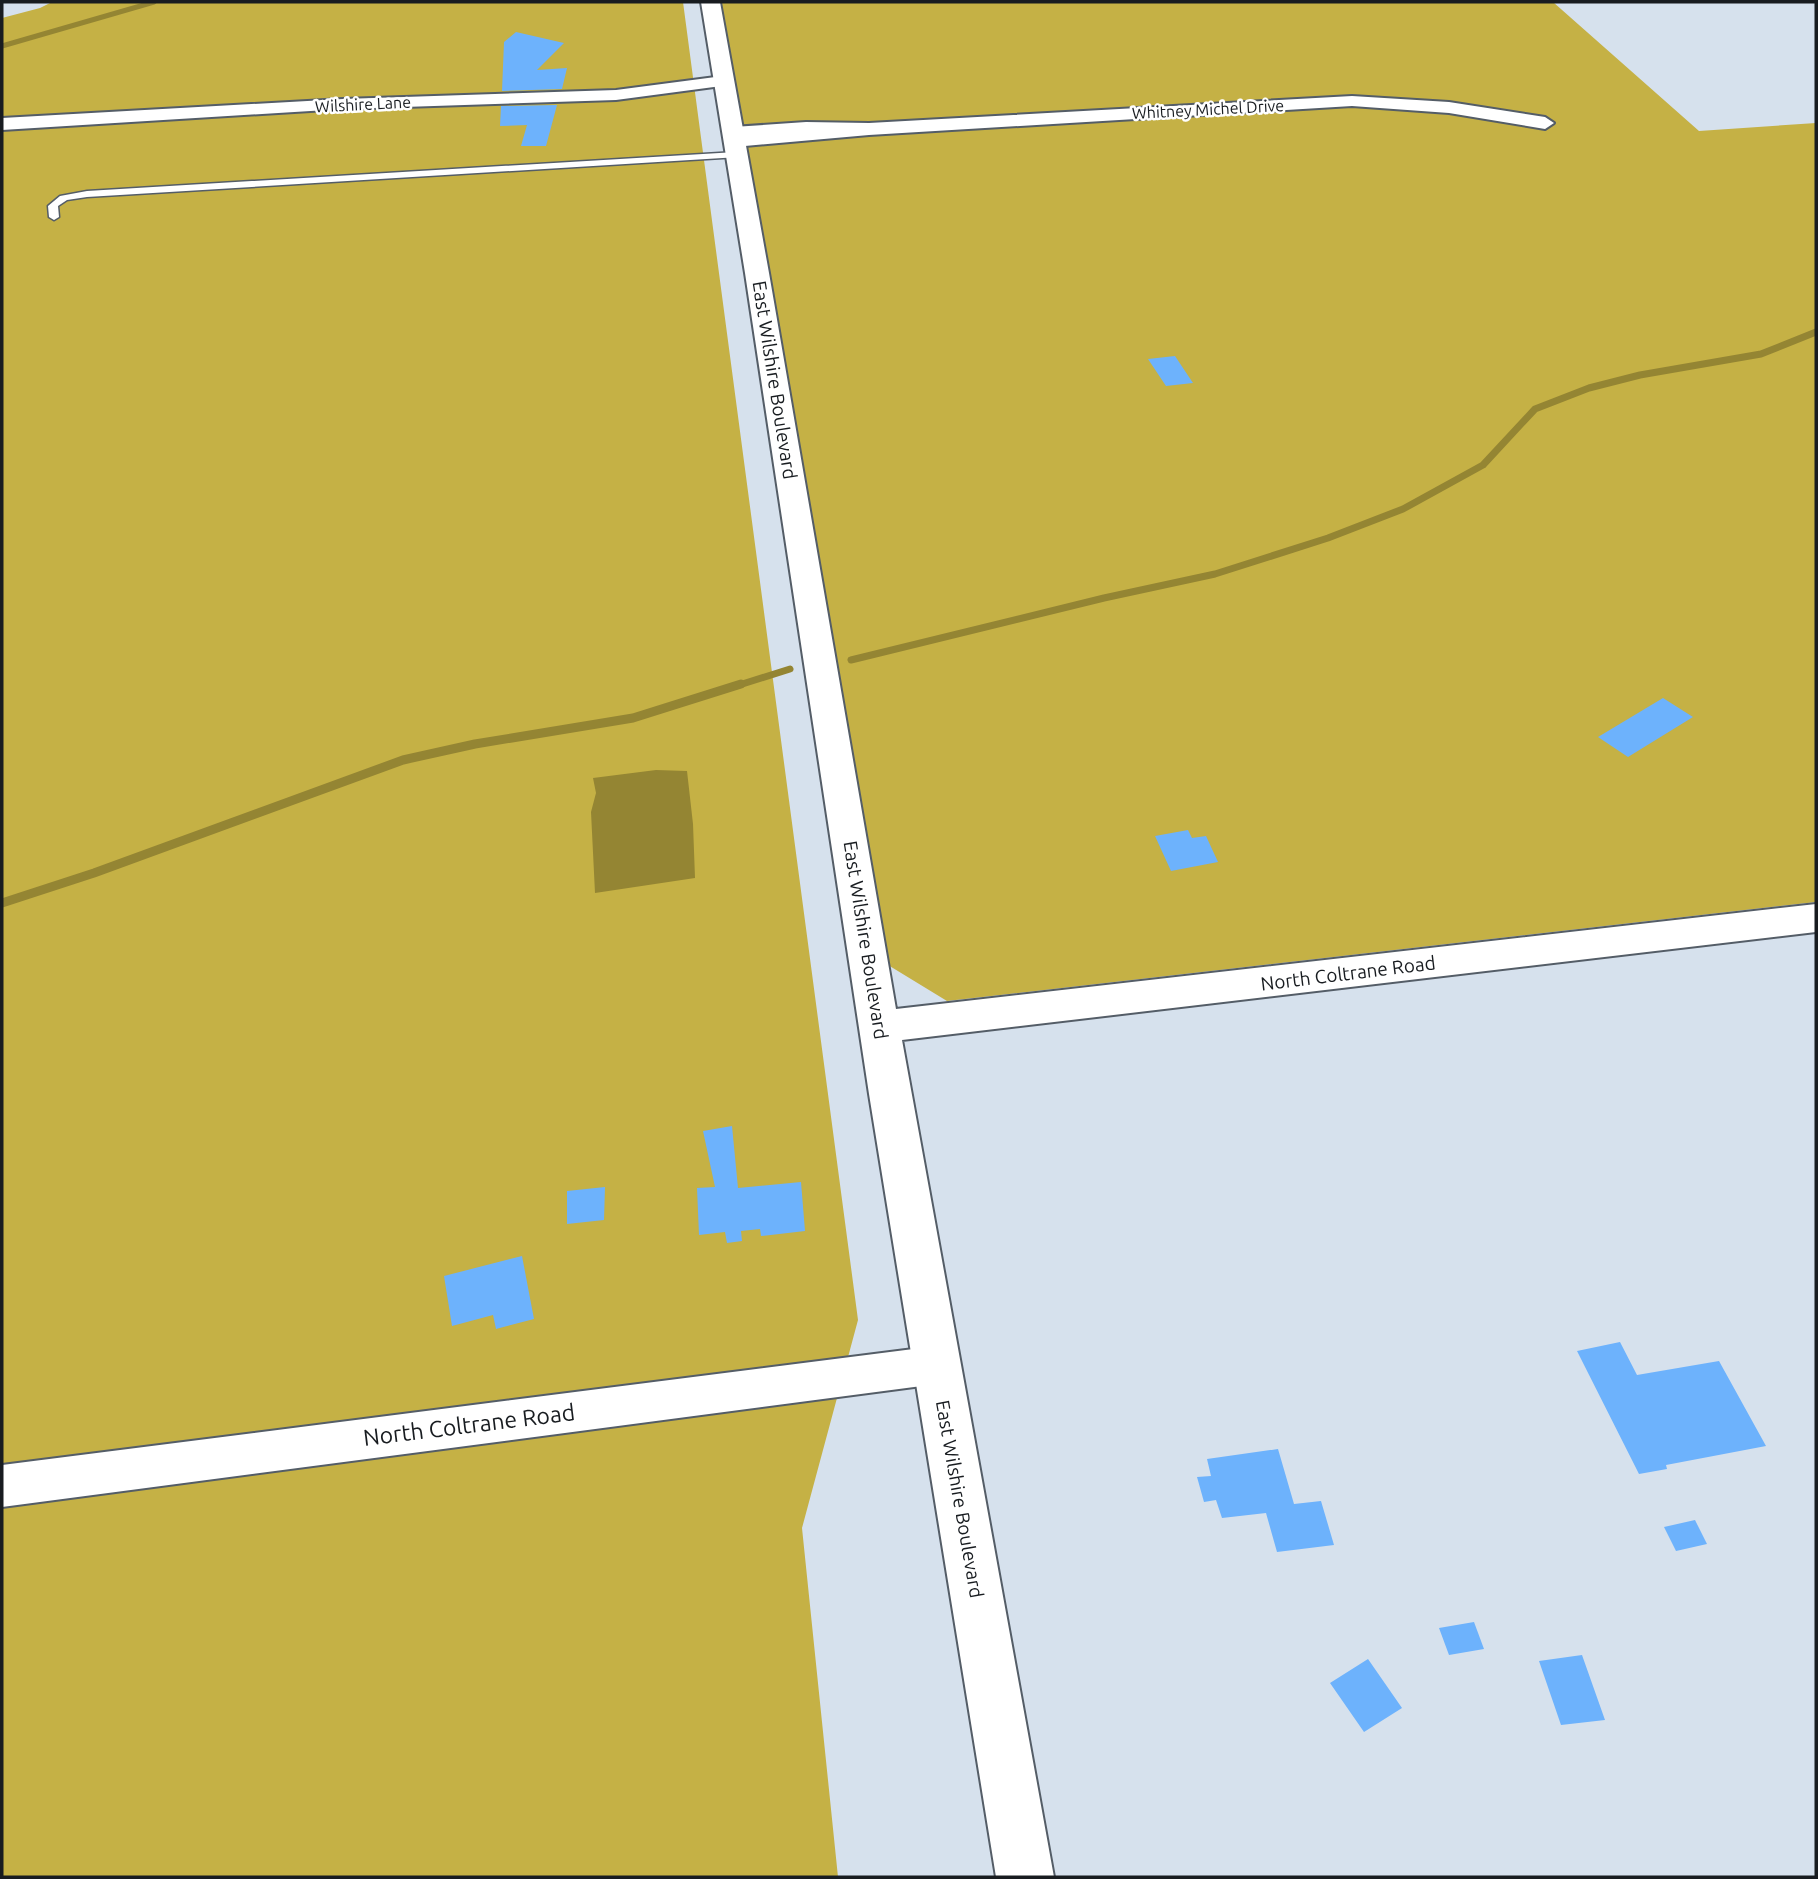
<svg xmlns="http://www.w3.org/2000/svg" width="1818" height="1879" font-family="Ubuntu,sans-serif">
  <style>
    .forest { fill: #c5b145 }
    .water { fill: #948533 }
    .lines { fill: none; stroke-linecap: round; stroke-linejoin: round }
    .stream-far2 { stroke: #948533; stroke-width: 5 }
    .stream-far1 { stroke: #948533; stroke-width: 7 }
    .stream { stroke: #948533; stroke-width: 9 }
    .building { fill: #6db2fc }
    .lane-casing { stroke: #545d67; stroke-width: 3 }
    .street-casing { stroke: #545d67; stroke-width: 4 }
    .secondary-casing { stroke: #545d67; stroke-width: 4 }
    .lane { fill: #fff; fill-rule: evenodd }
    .street { fill: #fff; fill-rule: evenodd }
    .secondary { fill: #fff; fill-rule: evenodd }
    .labels { text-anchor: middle; stroke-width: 5; stroke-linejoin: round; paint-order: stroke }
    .far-street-label { font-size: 16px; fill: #181c20; stroke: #fff }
    .street-label { font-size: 19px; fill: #181c20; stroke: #fff }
    .near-street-label { font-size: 23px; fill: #181c20; stroke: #fff }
  </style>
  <rect width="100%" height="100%" fill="#d6e1ed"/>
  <path class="forest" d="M52 2H683L858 1320 802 1528 838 1877H2V18L40 8Z
    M719 2H1553L1699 131 1816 123V902L947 1001 888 965Z"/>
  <path class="water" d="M656 770 687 771 693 824 695 878 595 893 591 812 596 793 593 778Z"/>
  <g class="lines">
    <path class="stream-far2" d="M2 46 154 2"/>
    <path class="stream-far1" d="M851 660 1104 598 1215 574 1328 538 1403 509 1483 465 1535 409 1589 388 1640 375 1761 354 1816 332
      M736 686 790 669"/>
    <path class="stream" d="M2 903 94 873 403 760 475 744 633 718 741 684"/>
  </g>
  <path class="building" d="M516 32 564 43 537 70 567 68 562 89 502 91 504 42Z
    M557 105 546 146H521L527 125 500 126 501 106Z
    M1175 356 1193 383 1166 386 1148 359Z
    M1663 698 1693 717 1628 757 1598 737Z
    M1188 830 1192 838 1206 836 1218 862 1171 871 1155 836Z
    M732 1126 738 1188 801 1182 805 1231 761 1236 760 1229 741 1231 742 1241 727 1243 725 1232 699 1235 697 1188 715 1187 703 1131Z
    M605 1187 604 1220 567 1224V1191Z
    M522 1256 534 1319 496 1329 493 1315 452 1326 444 1276Z
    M1620 1342 1637 1375 1719 1361 1766 1446 1666 1465 1667 1469 1639 1474 1577 1351Z
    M1278 1449 1294 1504 1321 1501 1334 1545 1277 1552 1266 1513 1222 1518 1216 1500 1204 1502 1197 1477 1211 1476 1207 1459Z
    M1695 1520 1707 1544 1676 1551 1664 1527Z
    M1474 1622 1484 1649 1449 1655 1439 1628Z
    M1582 1655 1605 1720 1561 1725 1539 1661Z
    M1368 1659 1402 1708 1364 1732 1330 1683Z"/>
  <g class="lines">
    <g class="lane-casing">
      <path id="lane" d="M736 152 741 155 739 157 87 197 67 200 58 206 59 217 54 220 49 217 48 206 60 196 87 191Z"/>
    </g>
    <g class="street-casing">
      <path id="street" d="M723 76 729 77 732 81 729 85 616 100 343 109 2 130V118L343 99 616 90Z
        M1352 96 1449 102 1545 117 1554 123 1545 129 1449 113 1352 106 869 135 734 147 727 145 725 141 727 137 724 133 733 127 806 122 869 123Z
        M937 1346 951 1352 957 1365 951 1378 937 1384 2 1507V1465Z"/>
    </g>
    <g class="secondary-casing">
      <path id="secondary" d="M701 2H720L769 273 896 1009 1816 904V932L902 1040 1054 1877H996L869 1094 745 273Z"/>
    </g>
    <use href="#lane" class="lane"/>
    <use href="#street" class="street"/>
    <use href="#secondary" class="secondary"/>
  </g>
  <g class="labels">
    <g class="far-street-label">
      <text transform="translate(363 104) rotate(-3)" y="6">Wilshire Lane</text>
      <text transform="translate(1208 109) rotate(-3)" y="6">Whitney Michel Drive</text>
    </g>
    <g class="street-label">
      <text transform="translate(775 380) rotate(81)" y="7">East Wilshire Boulevard</text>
      <text transform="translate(866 940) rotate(81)" y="7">East Wilshire Boulevard</text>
      <text transform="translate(1348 973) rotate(-7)" y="7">North Coltrane Road</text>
      <text transform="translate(960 1499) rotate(80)" y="7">East Wilshire Boulevard</text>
    </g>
    <g class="near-street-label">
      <text transform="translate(469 1425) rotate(-7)" y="8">North Coltrane Road</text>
    </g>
  </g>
  <rect width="1818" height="1879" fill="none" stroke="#181c20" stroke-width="7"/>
</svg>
